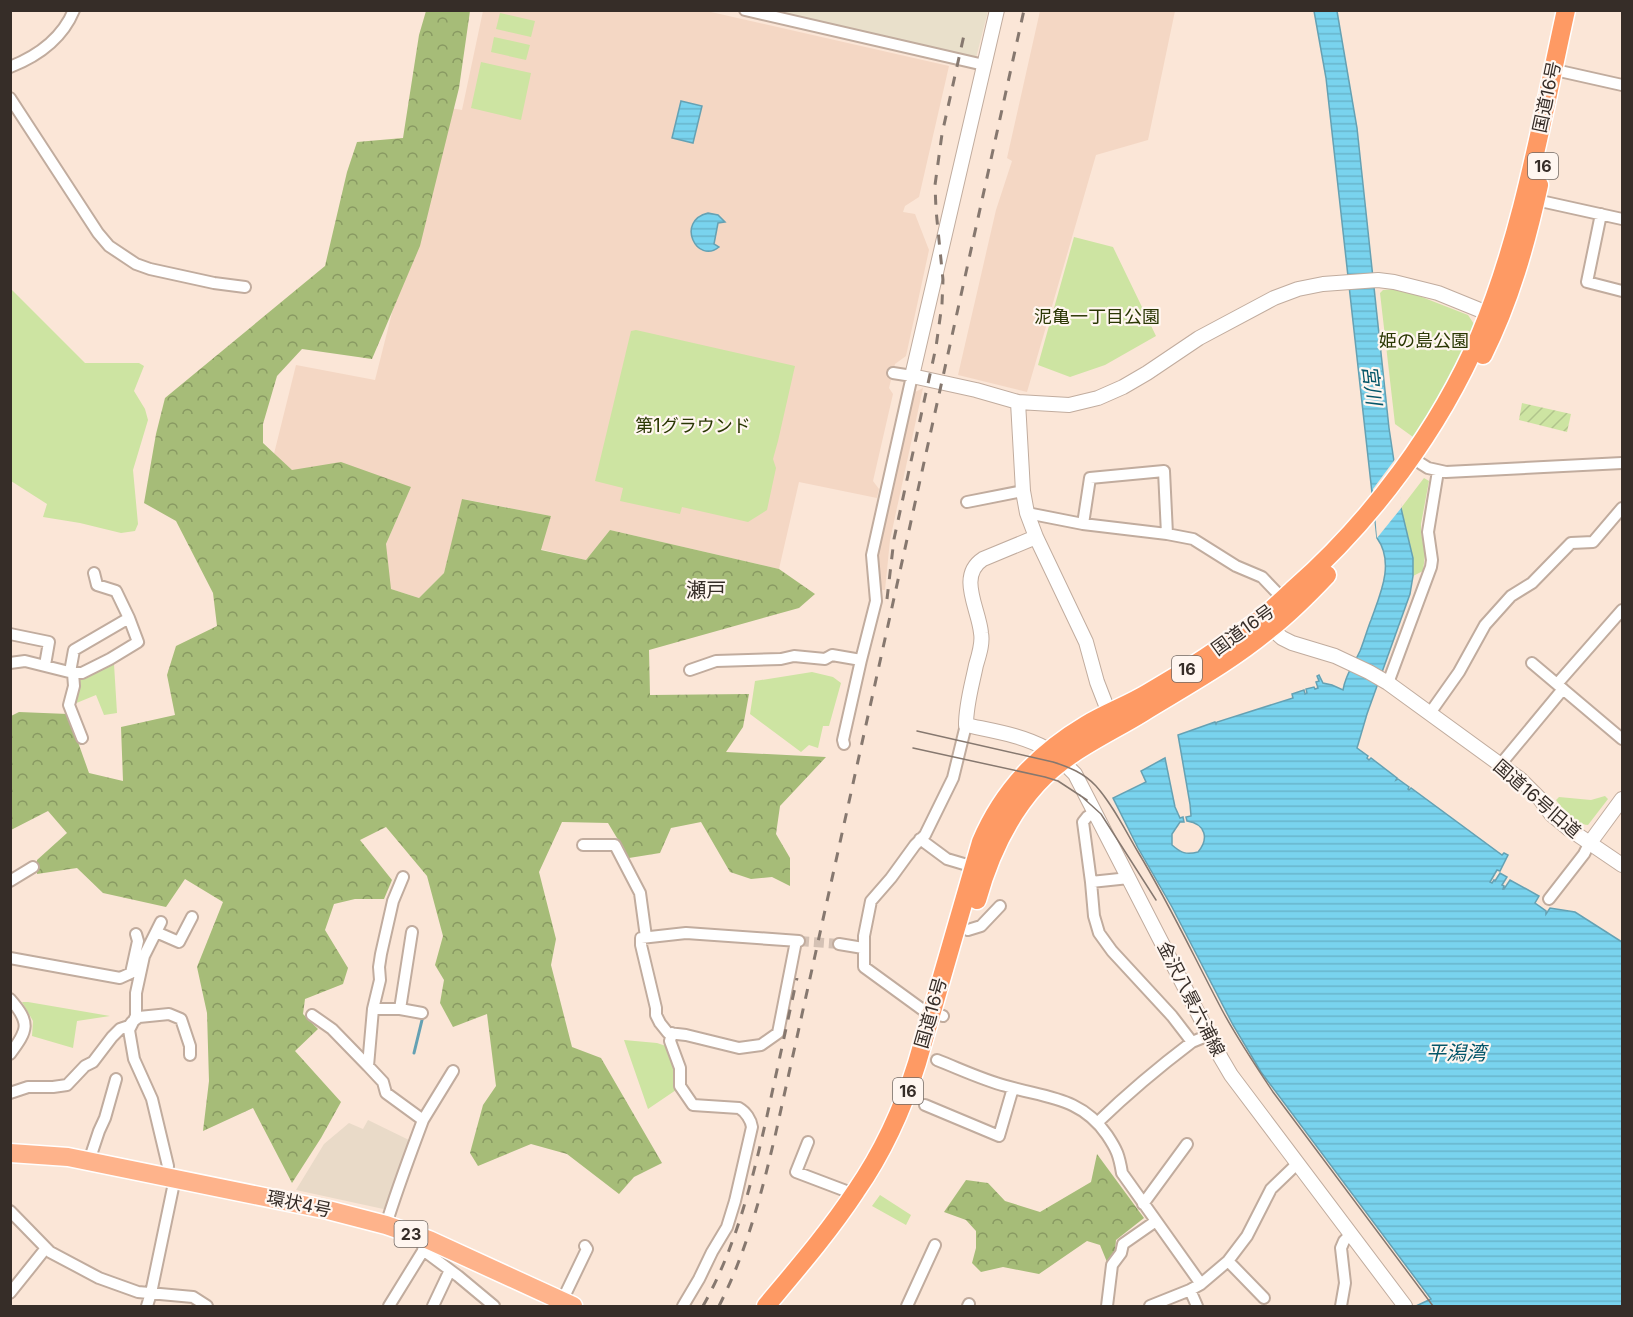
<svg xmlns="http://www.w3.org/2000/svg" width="1633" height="1317" font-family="Inter,'Noto Sans JP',sans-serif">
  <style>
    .commercial { fill: #e9dac8 }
    .industrial { fill: #e9e0cb }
    .built { fill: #f4d7c4 }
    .green { fill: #cde4a2 }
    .forest { fill: url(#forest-crowns) }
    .garden { fill: url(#garden-furrows) }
    .water { fill: url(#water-rules); stroke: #65a1b3; stroke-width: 1.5 }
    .pier { fill: #fbe6d7 }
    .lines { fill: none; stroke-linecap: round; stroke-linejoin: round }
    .stream { stroke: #65a1b3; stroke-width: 3 }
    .minor-tunnel { stroke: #d4c1b4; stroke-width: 10; stroke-dasharray: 10 5; stroke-linecap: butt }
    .minor-casing { stroke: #c1ac9e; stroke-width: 14 }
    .tertiary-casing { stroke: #c1ac9e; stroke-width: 16 }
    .primary-casing { stroke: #fff; stroke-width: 21 }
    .trunk-casing { stroke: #fff; stroke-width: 21 }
    .minor { stroke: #fff; stroke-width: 10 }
    .tertiary { stroke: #fff; stroke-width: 14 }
    .primary { stroke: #feb38b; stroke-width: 18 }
    .trunk { stroke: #fe9a64; stroke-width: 18 }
    .tram { stroke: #86786f; stroke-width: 1.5 }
    .rail { stroke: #86786f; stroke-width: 3; stroke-dasharray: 10 10; stroke-linecap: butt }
    .labels { text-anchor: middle; stroke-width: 4.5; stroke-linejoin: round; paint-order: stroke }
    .shield { fill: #fff6f0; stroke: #726964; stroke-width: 1.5 }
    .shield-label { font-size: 16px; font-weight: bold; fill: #362d28 }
    .street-label { font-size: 18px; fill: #362d28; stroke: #fff6f0 }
    .park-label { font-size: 18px; fill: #2a3703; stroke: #fff6f0 }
    .water-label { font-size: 20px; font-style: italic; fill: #045669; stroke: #fff6f0 }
    .neighbourhood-label { font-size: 20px; fill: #362d28; stroke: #fff6f0 }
  </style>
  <defs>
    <pattern id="forest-crowns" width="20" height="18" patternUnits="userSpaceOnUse" patternTransform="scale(1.5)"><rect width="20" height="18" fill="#a6bc78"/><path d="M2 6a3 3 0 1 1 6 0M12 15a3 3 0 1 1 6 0" fill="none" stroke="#889962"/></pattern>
    <pattern id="garden-furrows" width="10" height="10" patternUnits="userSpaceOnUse" patternTransform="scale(1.5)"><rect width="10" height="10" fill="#cde4a2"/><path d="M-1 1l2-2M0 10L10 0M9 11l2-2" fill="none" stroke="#b1c48c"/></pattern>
    <pattern id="water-rules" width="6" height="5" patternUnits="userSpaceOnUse" patternTransform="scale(1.5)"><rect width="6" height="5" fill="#79d3ee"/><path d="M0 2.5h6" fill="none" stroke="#69b5cc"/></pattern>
  </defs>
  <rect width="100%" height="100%" fill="#fbe6d7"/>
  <path class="commercial" d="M368 1120 411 1141 388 1210 296 1190 324 1144 349 1123 363 1129Z"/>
  <path class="industrial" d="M769 11H988L976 58Z"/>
  <path class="built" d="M483 11H709L711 12 949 66 919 197 905 206 903 212 915 214 929 250 906 356 895 364 889 388 893 394 873 481 879 489 877 498 799 482 779 569 610 530 586 560 540 549 551 516 463 499 444 573 419 598 391 589 370 573 386 544 411 487 268 478 296 365 375 380 444 107 462 110Z
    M1040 11H1175L1148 140 1096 155 1027 392 958 375 996 210 1012 161 1007 158Z
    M923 388 890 540 885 590H879L875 556 913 393Z"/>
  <path class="green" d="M500 13 535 21 531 37 496 29Z
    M494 37 530 45 526 60 491 52Z
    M481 62 531 73 521 120 471 108Z
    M1074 237 1113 247 1156 336 1105 365 1070 377 1038 365Z
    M11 289 85 363H139L144 366 134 391 145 409 148 420 133 470 138 524 135 531 121 533 80 523 43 517 47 504 11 481Z
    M1395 289 1409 292 1468 315 1474 324C1471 338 1464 350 1457 363 1444 389 1430 413 1413 437L1395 424 1380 293 1383 290Z
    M636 330 795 366 778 441 773 459 776 468 767 510 748 522 682 507 680 514 620 501 623 488 595 481 631 331Z
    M1424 478 1429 481 1421 524V532L1425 555 1423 571 1413 576V558L1401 508Z
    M114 664 117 713 104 715 96 695 74 704 78 679Z
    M812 672 833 677 841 683 829 726H823L818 748 809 745 801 752 750 714 755 681Z
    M1605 796 1608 799 1588 825C1575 824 1564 810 1556 800L1559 797 1591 800Z
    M22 1002H28L110 1016 77 1021 73 1048 32 1036 33 1021Z
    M624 1040 657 1043 666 1046 676 1069V1090L648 1109Z
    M880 1195 911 1215 906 1225 872 1206Z"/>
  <path class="forest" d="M426 11H470L459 88 420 246 372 359 302 349 277 376 263 424V443L292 470 341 462 411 487 386 544 391 589 419 598 444 573 462 499 551 516 541 550 586 560 610 530 779 569 815 594 799 608 649 650 650 695 749 694 743 727 726 752 826 757 780 806 776 834 790 858V886L772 877 751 879 730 872 701 822 671 828 660 853 629 858 608 823 562 822 539 872 556 939 551 965 572 1047 601 1058 662 1163 634 1177 619 1194 567 1154 531 1144 478 1166 470 1153 483 1105 496 1086 487 1014 453 1027 440 1003 444 980 435 965 443 936 427 876 386 827 360 840 392 880 384 899H355L334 904 325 930 348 968 343 984 305 999 303 1014 318 1029 295 1051 341 1102 321 1138 292 1183 253 1108 203 1131 209 1081 207 1013 197 967 223 902 185 879 166 907 103 893 77 868 37 874V860L67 833 48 811 11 830V716L19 712 68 714 89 773 123 781 121 727 175 715 167 675 176 646 217 626 213 593 176 521 144 503 156 434 165 398 325 266 347 172 357 142 403 138 419 35Z
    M1097 1154 1144 1218 1116 1240 1115 1252 1107 1262 1100 1245 1087 1241 1039 1274 1003 1267 981 1272 972 1263 976 1248V1231L966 1220 944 1212 966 1180 988 1183 1005 1201 1040 1212 1091 1182Z"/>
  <path class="garden" d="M1522 403 1571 414 1567 432 1519 420Z"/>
  <path class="water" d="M1314 11H1337L1357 128 1389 428 1401 508 1413 558V576L1410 594 1367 714 1357 748 1368 756 1367 758 1369 760 1371 758 1397 778 1396 780 1398 779 1409 787 1408 789 1409 790 1411 788 1502 855 1504 853 1508 855 1500 871 1497 870 1490 882 1492 883 1494 880 1495 881 1500 873 1507 877 1502 885 1504 886 1503 889H1504L1510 880 1539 896 1535 903 1546 911V914L1550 908 1575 912 1622 942V1306H1416L1431 1299 1261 1072 1233 1025 1172 907 1138 848 1113 798 1146 782 1141 771 1165 758 1175 807 1180 818 1183 817 1184 822H1180L1172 834V845C1181 853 1186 855 1198 852 1209 839 1206 824 1187 821L1186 817 1191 816 1190 804 1178 735 1215 722 1216 724 1217 722 1293 698 1292 694 1304 690 1305 694 1307 693 1306 689 1314 687 1315 689 1318 688 1316 682 1319 681 1317 676 1319 675 1323 683 1332 685 1343 690C1346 673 1353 666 1360 651 1364 641 1367 630 1371 620 1380 595 1395 563 1377 538L1326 78Z
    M681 101 702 106 693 143 672 138Z
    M708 213 718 215 725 222 718 223 714 244 719 247C697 265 675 221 708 213Z"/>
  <path class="pier" d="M1396 458 1402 507 1377 538 1373 489Z"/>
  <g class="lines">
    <path class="stream" d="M414 1053 423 1016"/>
    <path class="minor-tunnel" d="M799 941 839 944"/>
    <g class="minor-casing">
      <path id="minor" d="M745 10 984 65
        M10 67C38 56 62 39 74 10
        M1564 72 1622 85
        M10 98 98 233 109 246 136 264 150 269 214 283 245 287
        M1536 200 1622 219
        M1601 214 1587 282 1622 291
        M1420 463 1428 468 1446 472 1622 463
        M967 502 1023 491
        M1027 513 1083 524 1167 534 1193 539 1236 566 1262 577 1283 599
        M1083 524 1090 478 1164 471 1167 534
        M94 573 97 585 116 591 129 618
        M10 634 49 642 45 665
        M10 663 25 661 73 673H82L110 659 138 642 129 618 74 650 70 672
        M1532 663 1622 739
        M690 670 716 661 781 659 794 656 825 659 832 655 861 660
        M73 673 74 686 69 705 82 738
        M1388 683 1431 567 1432 560 1428 532 1438 471
        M1557 684 1622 610
        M1430 713 1459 672 1485 625 1511 596 1532 583 1571 543 1593 542 1622 508
        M844 744 843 740 861 660 876 601 872 555 912 376 893 373
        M1500 765 1563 689
        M1095 812 1087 817 1083 822 1091 882 1094 916 1099 933 1112 951 1172 1016 1192 1042 1209 1035
        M920 839 947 859 974 867
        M583 845H615L640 893 646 937
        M10 881 33 867
        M1091 882 1129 878
        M1549 899 1584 854 1589 844
        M161 922 144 956 136 993V1016L129 1030 134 1059 152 1099 168 1166 166 1177
        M968 930 981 926 1000 906
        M156 932 179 942 192 917
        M796 941 778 1033 761 1045 739 1048 686 1035 668 1033 660 1023 656 1015V1008L641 945V938L686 933 799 941
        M839 944 863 948
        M10 958 120 978 131 973 138 941 136 934
        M10 999C31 1023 28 1030 10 1054
        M373 1009H400L412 932
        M400 1009 422 1013
        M312 1015 332 1029 368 1066
        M943 1016 923 1010 864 967V936L871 901 891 878 915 845 925 835 953 778 966 725
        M672 1033 670 1041 680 1068V1086L693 1105 739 1108C746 1112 751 1120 752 1127L735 1201 727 1227 712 1252 699 1279 683 1306
        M937 1060C960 1069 983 1080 1006 1086 1046 1098 1081 1097 1107 1135 1117 1150 1119 1155 1122 1173L1201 1284 1228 1261 1247 1236 1271 1189 1298 1163
        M10 1093 28 1087H53L67 1085 85 1066 93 1062 112 1037 120 1029 129 1026 132 1022 139 1017 169 1014 181 1019 190 1046V1055
        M925 1105 999 1136 1013 1088
        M423 1120 453 1071
        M1098 1122C1128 1093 1159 1067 1192 1042
        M808 1142 796 1172 854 1194
        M89 1161 99 1131 105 1118 116 1079
        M1143 1204 1187 1144
        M10 1211 50 1252 99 1278 138 1292 193 1297 207 1306
        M386 1225C397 1189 410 1155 423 1120L386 1093 383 1082 368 1066 373 1009 380 980 379 967 381 954 393 901 403 877
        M423 1250 458 1276 494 1306
        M1228 1261 1264 1298
        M1190 1290 1197 1306
        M10 1293 46 1248
        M562 1301 587 1249 585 1246
        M147 1306 151 1293 175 1178
        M389 1306 426 1246
        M433 1306 450 1270
        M907 1306 935 1245
        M968 1306 969 1304
        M1107 1306 1112 1265 1121 1253 1123 1244 1156 1221
        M1150 1306 1190 1290 1201 1284
        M1341 1306 1345 1283 1341 1248 1344 1241 1351 1234"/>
    </g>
    <g class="tertiary-casing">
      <path id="tertiary" d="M997 10 912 376 976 390 1018 402 1069 405 1098 398 1123 387 1147 373 1199 338 1274 298 1298 289 1323 284 1378 280 1394 282 1438 293 1497 317
        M1018 402 1023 491 1027 513 1036 537 1086 642 1097 682 1109 713
        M1036 537 983 559C957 576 979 609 981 633 983 643 979 655 976 665 972 685 966 704 966 725 993 731 1022 735 1047 749 1057 756 1066 765 1075 774L1221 1058 1231 1075 1405 1306
        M1264 622 1282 638 1292 643 1335 656 1369 672 1388 683 1520 779 1540 799 1551 814 1569 829 1622 865
        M1589 844 1622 799"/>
    </g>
    <g class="primary-casing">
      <path id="primary" d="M10 1153 68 1157 328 1210 386 1225 429 1240 573 1306"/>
    </g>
    <g class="trunk-casing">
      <path id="trunk" d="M1483 355C1510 301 1526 244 1539 185
        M977 900C989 857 1007 817 1037 784 1066 752 1106 735 1142 713 1186 686 1232 661 1271 628 1291 612 1310 593 1327 575
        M766 1306C797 1269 829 1232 856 1191 883 1152 903 1108 917 1063L981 842C1002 792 1039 753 1086 725 1106 713 1128 705 1148 693 1186 671 1224 646 1259 620 1272 610 1283 599 1295 588 1372 520 1439 430 1480 335 1523 233 1542 118 1566 10"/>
    </g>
    <use href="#minor" class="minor"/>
    <use href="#tertiary" class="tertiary"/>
    <use href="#primary" class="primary"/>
    <use href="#trunk" class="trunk"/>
    <path class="tram" d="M917 731 1053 762C1069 767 1084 773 1096 786 1113 805 1125 830 1138 852 1169 903 1194 957 1222 1010 1237 1038 1255 1065 1273 1092L1433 1306
      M913 748 1045 777 1058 781 1087 800
      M1080 795 1101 814 1156 900"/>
    <path class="rail" d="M887 599 894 539 936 347 942 304 943 280 936 210 935 185 942 134 964 35
      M703 1306C736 1247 752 1182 767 1116 777 1070 787 1024 797 978
      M719 1306C747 1251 762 1192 776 1132L1024 10"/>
  </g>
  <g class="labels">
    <g class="shield">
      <rect x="1528" y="153" width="30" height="26" rx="4.5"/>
      <rect x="1172" y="656" width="30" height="26" rx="4.5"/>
      <rect x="893" y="1078" width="30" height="26" rx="4.5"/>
      <rect x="394.5" y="1221" width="33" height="26" rx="4.5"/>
    </g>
    <g class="shield-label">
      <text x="1543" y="172">16</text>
      <text x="1187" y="675">16</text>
      <text x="908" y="1097">16</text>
      <text x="411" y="1240">23</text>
    </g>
    <g class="street-label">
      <text transform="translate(1547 97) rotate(-78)" y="6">国道16号</text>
      <text transform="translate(1243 630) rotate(-36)" y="6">国道16号</text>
      <text transform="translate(1537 799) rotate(41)" y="6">国道16号旧道</text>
      <text transform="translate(1191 999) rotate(63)" y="6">金沢八景六浦線</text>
      <text transform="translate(931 1013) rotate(-74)" y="6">国道16号</text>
      <text transform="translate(299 1204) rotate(12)" y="6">環状4号</text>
    </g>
    <g class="park-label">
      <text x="1097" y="323">泥亀一丁目公園</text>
      <text x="1424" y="347">姫の島公園</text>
      <text x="693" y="432">第1グラウンド</text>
    </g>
    <g class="water-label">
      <text transform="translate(1372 385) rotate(83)" y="7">宮川</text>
      <text x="1456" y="1060">平潟湾</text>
    </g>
    <g class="neighbourhood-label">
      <text x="706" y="597">瀬戸</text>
    </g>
  </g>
  <rect width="1633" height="1317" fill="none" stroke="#362d28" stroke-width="24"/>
</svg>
